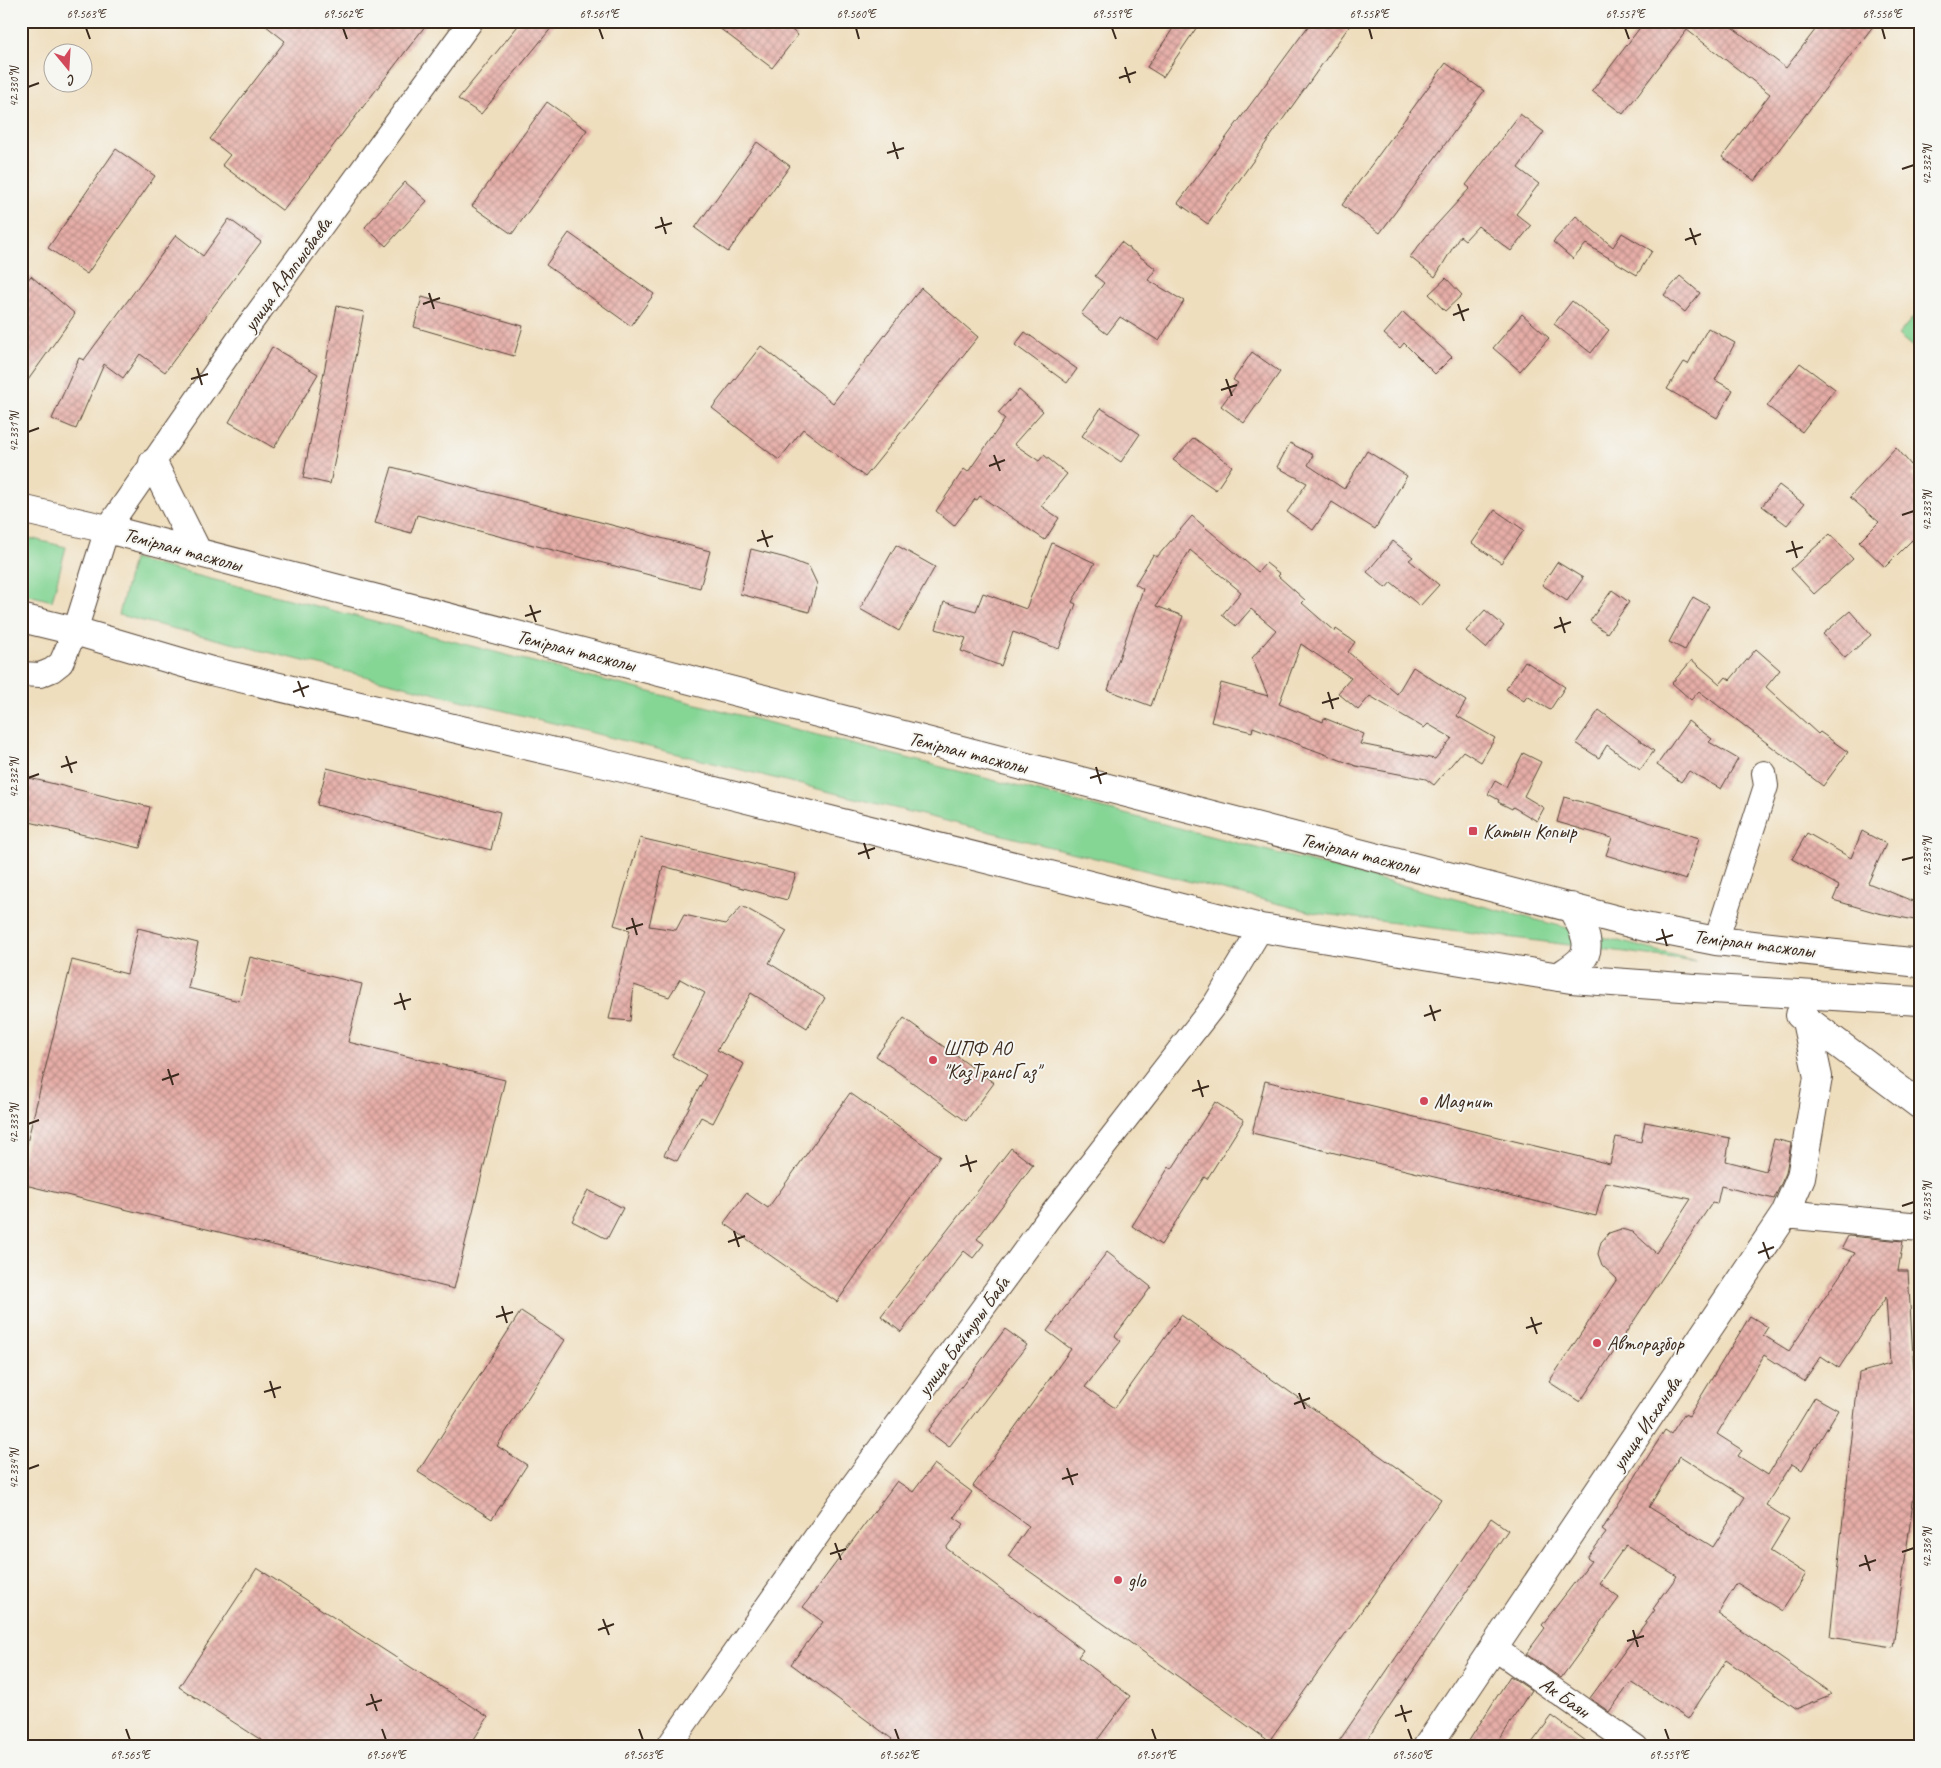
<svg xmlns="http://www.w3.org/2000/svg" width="1941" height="1768" font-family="Caveat,sans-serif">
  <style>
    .green { fill: #85d595; stroke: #60805a }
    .building { fill: url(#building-cross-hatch); fill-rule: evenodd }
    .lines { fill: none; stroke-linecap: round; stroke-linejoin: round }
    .minor-casing { stroke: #564536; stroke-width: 26 }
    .major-casing { stroke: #564536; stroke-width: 30 }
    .minor { stroke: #fff; stroke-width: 24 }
    .major { stroke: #fff; stroke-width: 28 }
    .ticks { fill: none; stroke: #3b2a1e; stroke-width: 2 }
    .poi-dot { fill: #d1495b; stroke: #f6f6f2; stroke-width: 2 }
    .labels { text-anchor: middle; stroke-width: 4; stroke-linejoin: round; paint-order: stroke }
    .street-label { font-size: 20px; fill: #3b2a1e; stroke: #f6f6f2 }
    .poi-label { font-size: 20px; fill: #3b2a1e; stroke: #f6f6f2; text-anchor: start }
    .neatline { fill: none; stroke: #3b2a1e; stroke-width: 2 }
    .ticks-label { font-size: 12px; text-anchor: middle; fill: #3b2a1e }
  </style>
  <defs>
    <pattern id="building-cross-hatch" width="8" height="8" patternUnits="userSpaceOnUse" patternTransform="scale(1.25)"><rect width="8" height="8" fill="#e7aea8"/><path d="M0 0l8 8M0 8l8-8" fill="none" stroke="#bc8e88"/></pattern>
  </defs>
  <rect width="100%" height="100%" fill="#f6f6f2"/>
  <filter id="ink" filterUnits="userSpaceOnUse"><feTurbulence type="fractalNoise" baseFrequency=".02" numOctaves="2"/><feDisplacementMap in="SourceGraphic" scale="10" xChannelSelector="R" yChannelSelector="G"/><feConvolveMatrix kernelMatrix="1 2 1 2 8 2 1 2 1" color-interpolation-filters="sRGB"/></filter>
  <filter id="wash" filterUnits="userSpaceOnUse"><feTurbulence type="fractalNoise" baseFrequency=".0096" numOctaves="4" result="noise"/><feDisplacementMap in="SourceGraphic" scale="20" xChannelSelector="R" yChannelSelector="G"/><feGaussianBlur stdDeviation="1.12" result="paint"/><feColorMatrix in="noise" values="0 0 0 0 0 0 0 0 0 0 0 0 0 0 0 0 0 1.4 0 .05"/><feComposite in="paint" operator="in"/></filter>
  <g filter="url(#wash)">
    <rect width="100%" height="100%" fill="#efdebe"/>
    <path class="green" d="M1920 309V353L1898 335Z
      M21 536 66 547 52 601 21 593Z
      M133 559 1696 961 1316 913 119 615Z"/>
    <g id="blocks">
      <path class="building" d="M260 21H429L283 211 222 165 230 155 210 139 285 41Z
        M522 21H557L481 114 458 99Z
        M710 21H780L798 35 772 68Z
        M1178 21H1201L1163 77 1147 67Z
        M1312 21H1353L1208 224 1178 203Z
        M1645 21H1724L1786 68 1822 21H1877L1755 181 1722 157 1770 94 1687 30 1623 114 1592 91Z
        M1446 63 1484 91 1380 233 1342 205Z
        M547 102 587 130 512 234 472 206Z
        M1520 114 1544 132 1518 168 1539 184 1516 214 1531 226 1511 251 1478 226 1465 240 1460 236 1435 277 1410 257 1428 234 1470 188 1466 185Z
        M757 142 790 166 728 252 695 228Z
        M116 149 155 176 87 274 48 248Z
        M405 182 427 201 386 246 365 227Z
        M1576 216 1613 247 1622 233 1652 251 1637 275 1586 244 1573 259 1553 242Z
        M229 219 261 242 165 372 140 354 123 378 104 364 76 429 52 419 79 358 84 360 176 235 203 256Z
        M569 233 654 294 631 326 546 265Z
        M1121 242 1156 269 1148 280 1184 301 1159 341 1120 317 1107 334 1081 314 1104 283 1095 276Z
        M31 276 75 314 21 390V312L29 298 21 291V288Z
        M1680 276 1700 293 1685 312 1664 295Z
        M1446 278 1462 295 1445 311 1429 294Z
        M921 288 978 337 865 477 803 429 779 460 712 408 761 346 833 403Z
        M422 297 523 326 514 356 414 327Z
        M1572 301 1609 330 1591 353 1554 324Z
        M337 306 364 312 330 484 303 478Z
        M1403 312 1452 357 1435 374 1404 343 1400 348 1384 334Z
        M1522 314 1549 338 1520 371 1493 348Z
        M1708 328 1735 343 1715 380 1733 390 1717 418 1667 389 1684 362 1688 364Z
        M1025 332 1077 369 1067 383 1015 345Z
        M272 347 318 374 274 448 229 422Z
        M1252 352 1280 372 1244 423 1221 406 1238 383 1233 380Z
        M1800 363 1835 389 1802 432 1767 406Z
        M1019 390 1043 411 1014 444 1039 461 1044 455 1067 474 1041 506 1059 518 1045 540 980 496 977 500 975 499 954 526 936 511 964 469 968 472 1005 419 998 413Z
        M1101 408 1140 434 1121 462 1082 436Z
        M1194 438 1232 466 1216 490 1173 460Z
        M1290 443 1313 455 1308 465 1344 489 1367 451 1407 476 1375 529 1332 502 1313 530 1287 512 1307 483 1277 467Z
        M1896 447 1916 471 1911 475 1920 485V549L1912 540 1885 567 1859 542 1879 522 1850 497Z
        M392 467 710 551 700 588 417 515 411 533 375 523Z
        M1779 485 1804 504 1787 525 1762 506Z
        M1495 510 1524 530 1501 563 1472 543Z
        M1192 516 1258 572 1266 563 1280 574 1278 576 1305 600 1302 603 1335 632 1336 629 1355 642 1348 652 1397 694 1413 667 1466 701 1457 716 1495 738 1481 762 1463 751 1434 785 1426 779 1356 766 1253 727 1252 732 1211 722 1221 683 1268 696 1252 658 1276 630 1251 609 1236 626 1222 615 1241 592 1190 550 1156 606 1183 616 1151 706 1108 690 1143 589 1135 584 1153 555 1157 557ZM1301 644 1351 678 1338 693 1358 710 1370 696 1424 728 1428 724 1452 738 1435 759 1360 744 1364 734 1324 718 1323 722 1279 704Z
        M1830 534 1853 559 1814 594 1791 569Z
        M1393 541 1413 557 1409 560 1439 585 1420 606 1391 582 1386 588 1367 572Z
        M1052 543 1095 563 1072 602 1076 604 1059 649 1013 632 1001 666 961 651 966 638 936 629 944 602 976 611 983 593 1026 609Z
        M896 545 935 567 899 631 860 609Z
        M751 549 786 558 809 567 817 584 809 612 740 594Z
        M1557 562 1583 578 1567 601 1542 585Z
        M1612 590 1629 602 1607 633 1590 621Z
        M1693 597 1709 606 1685 650 1669 642Z
        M1485 610 1504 626 1486 648 1466 631Z
        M1850 611 1871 635 1845 658 1823 634Z
        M1756 649 1780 670 1766 687 1818 734 1820 732 1848 752 1823 786 1699 691 1691 700 1672 683 1692 660 1720 684 1726 677 1730 680Z
        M1525 661 1565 687 1550 710 1527 696 1524 701 1506 689Z
        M1599 710 1654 751 1640 770 1607 745 1599 758 1576 743Z
        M1688 721 1712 739 1709 742 1738 759 1721 789 1689 771 1681 782 1657 765Z
        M1523 753 1541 762 1524 796 1544 808 1537 821 1513 807 1512 809 1498 802 1499 800 1488 794 1495 781 1506 787Z
        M327 768 500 812 491 850 317 805Z
        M21 776 150 807 140 848 21 820Z
        M1564 797 1620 813 1699 838 1686 880 1606 855 1612 838 1557 822Z
        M1862 831 1886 844 1868 883 1920 904V921L1878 913 1833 900 1839 886 1792 859 1807 833 1851 858Z
        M640 838 796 874 787 900 663 866 649 926 676 930 684 915 726 924 742 906 787 931 769 963 825 998 807 1028 751 993 717 1050 744 1064 713 1123 701 1117 677 1161 664 1155 706 1075 672 1056 705 993 680 979 669 997 634 985 630 1021 609 1019 630 930 614 925Z
        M138 928 198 943 188 988 239 1001 250 957 362 984 348 1042 505 1080 454 1289 21 1184V1167L72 960 127 974Z
        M904 1018 994 1083 966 1121 876 1056Z
        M1265 1081 1610 1164 1616 1137 1641 1142 1645 1122 1730 1138 1726 1161 1766 1171 1774 1139 1791 1143 1786 1173 1774 1199 1721 1186 1717 1204 1712 1203 1580 1402 1549 1382 1617 1279 1602 1265 1598 1254 1601 1242 1609 1233 1621 1229 1633 1232 1656 1253 1691 1199 1605 1182 1596 1216 1252 1133Z
        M850 1093 940 1156 837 1302 724 1223 746 1193 768 1208Z
        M1215 1102 1244 1120 1207 1179 1204 1177 1161 1245 1132 1226 1169 1167 1172 1169Z
        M1011 1148 1033 1165 977 1239 984 1244 973 1258 964 1251 901 1332 881 1316Z
        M588 1190 623 1208 607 1239 572 1221Z
        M1848 1236 1903 1241 1898 1271H1908L1919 1459 1893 1647 1830 1637 1859 1373 1890 1364 1886 1297 1839 1368 1821 1356 1804 1381 1764 1355 1717 1434 1742 1450 1738 1456 1768 1475 1815 1397 1838 1410 1802 1470 1792 1464 1766 1505 1789 1520 1770 1551 1806 1574 1782 1611 1737 1583 1718 1614 1832 1694 1796 1709 1726 1660 1688 1719 1631 1682 1609 1712 1590 1698 1655 1610 1653 1609 1677 1576 1626 1545 1599 1583 1619 1598 1561 1678 1526 1654 1545 1628 1542 1625 1591 1561 1587 1558 1606 1533 1602 1530 1642 1466 1665 1430 1671 1434 1684 1414 1689 1416 1750 1316 1768 1327 1763 1335 1789 1351 1855 1253 1842 1248ZM1680 1456 1745 1497 1713 1547 1649 1507Z
        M1107 1252 1151 1287 1115 1336 1121 1341 1085 1387 1115 1408 1181 1315 1441 1499 1269 1741 1008 1556 1029 1526 973 1486 1071 1349 1047 1331Z
        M521 1311 565 1340 497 1446 527 1465 492 1519 418 1472Z
        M1005 1329 1027 1345 949 1447 928 1431Z
        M934 1464 972 1492 954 1517 964 1524 946 1548 1083 1650 1078 1657 1130 1696 1092 1747H886L892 1739 791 1664 823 1622 803 1607 897 1481 913 1492Z
        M1491 1518 1508 1530 1362 1747H1335Z
        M257 1568 488 1717 469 1747H272L179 1687Z
        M1510 1676 1531 1690 1495 1747H1465Z
        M1552 1716 1594 1747H1529Z"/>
    </g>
  </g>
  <g filter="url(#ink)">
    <use href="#blocks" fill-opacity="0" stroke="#564536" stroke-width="1"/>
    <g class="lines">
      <g class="minor-casing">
        <path id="minor" d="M21 674 40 675 52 670 61 663 75 631 107 529 241 336 471 21
          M1716 941 1766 786 1764 773
          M1494 1648 1636 1747
          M668 1747 840 1503 1048 1219 1215 1004 1261 928"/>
      </g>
      <g class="major-casing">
        <path id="major" d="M153 463 198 553
          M21 509 107 529 1645 927 1716 941 1920 963
          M21 618 75 631 211 671 627 769 1261 928 1571 979 1695 988 1920 1001
          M1558 977C1565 972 1574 967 1580 961 1596 946 1579 922 1571 907
          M1800 1015 1920 1105
          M1785 1214 1920 1227
          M1427 1747 1785 1214 1801 1177 1818 1077 1806 1021"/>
      </g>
      <use href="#minor" class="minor"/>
      <use href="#major" class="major"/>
    </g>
  </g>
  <path class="ticks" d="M86 28 90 39M343 28 347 39M599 28 603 39M856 28 859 39M1112 28 1116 39M1369 28 1372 39M1625 28 1629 39M1882 28 1885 39M1125 67 1130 83M1119 78 1136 72M28 87 39 83M893 142 898 159M887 153 904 148M1902 169 1914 165M661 217 666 234M655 228 672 223M1690 228 1696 245M1685 240 1701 234M429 293 434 309M423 304 440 298M1458 304 1464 321M1453 315 1469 309M197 368 202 385M191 379 208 374M1226 379 1232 396M1221 390 1237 385M28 432 39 428M994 455 1000 471M989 466 1005 460M1902 515 1914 511M762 530 768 547M757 541 773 536M1792 541 1797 558M1786 552 1803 547M530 605 536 622M525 616 541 611M1560 617 1565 633M1554 628 1571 622M298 681 304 697M293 692 309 686M1328 692 1333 709M1322 703 1339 698M66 756 72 773M61 767 77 762M1096 767 1101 784M28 778 39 774M1090 778 1107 773M864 843 869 859M858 854 875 848M1902 860 1914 857M632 918 637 935M626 929 643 924M1662 929 1667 946M1656 940 1673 935M400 993 405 1010M394 1004 411 999M1430 1005 1435 1021M1424 1016 1441 1010M168 1069 173 1085M162 1080 179 1074M1198 1080 1203 1097M1192 1091 1209 1086M28 1124 39 1120M966 1155 971 1172M960 1166 977 1161M1902 1206 1914 1202M734 1231 739 1247M728 1242 745 1236M1763 1242 1769 1259M1758 1253 1774 1247M502 1306 507 1323M496 1317 513 1312M1531 1317 1537 1334M1526 1328 1542 1323M270 1381 275 1398M264 1392 281 1387M1299 1393 1305 1409M1294 1404 1310 1398M1067 1468 1073 1485M28 1469 39 1465M1062 1479 1078 1474M835 1543 841 1560M1902 1552 1914 1548M830 1554 846 1549M1865 1555 1870 1571M1859 1566 1876 1560M603 1619 609 1635M598 1630 614 1624M1633 1630 1638 1647M1627 1641 1644 1636M371 1694 377 1711M366 1705 382 1700M1401 1705 1406 1722M1395 1716 1412 1711M126 1729 130 1740M382 1729 386 1740M639 1729 643 1740M895 1729 899 1740M1152 1729 1156 1740M1408 1729 1412 1740M1665 1729 1669 1740"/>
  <g class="poi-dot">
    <rect x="1468" y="826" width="10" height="10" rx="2.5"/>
    <circle cx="933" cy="1060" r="5"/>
    <circle cx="1424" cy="1101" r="5"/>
    <circle cx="1597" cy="1343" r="5"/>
    <circle cx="1118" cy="1580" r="5"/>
  </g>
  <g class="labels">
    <g class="street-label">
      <text transform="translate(287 274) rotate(-54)" y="7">улица А.Алпысбаева</text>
      <text transform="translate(183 549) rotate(15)" y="7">Темірлан тасжолы</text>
      <text transform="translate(576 650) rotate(14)" y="7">Темірлан тасжолы</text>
      <text transform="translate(968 752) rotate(14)" y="7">Темірлан тасжолы</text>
      <text transform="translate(1360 853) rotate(14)" y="7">Темірлан тасжолы</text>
      <text transform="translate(1754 943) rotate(7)" y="7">Темірлан тасжолы</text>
      <text transform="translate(963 1336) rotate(-54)" y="7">улица Байтулы Баба</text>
      <text transform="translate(1646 1423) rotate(-56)" y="7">улица Исханова</text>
      <text transform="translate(1565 1697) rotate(35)" y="7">Ак Баян</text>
    </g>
    <g class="poi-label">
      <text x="1483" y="838">Катын Копыр</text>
      <text x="943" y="1055">ШПФ АО<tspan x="943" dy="23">"КазТрансГаз"</tspan></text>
      <text x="1434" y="1108">Magnum</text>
      <text x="1607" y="1350">Авторазбор</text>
      <text x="1128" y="1587">glo</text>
    </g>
  </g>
  <rect width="1941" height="1768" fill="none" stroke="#f6f6f2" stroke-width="55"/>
  <g transform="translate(68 68) rotate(162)"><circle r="24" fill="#f6f6f2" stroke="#aba49d"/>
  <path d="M0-4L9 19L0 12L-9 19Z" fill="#d1495b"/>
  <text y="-8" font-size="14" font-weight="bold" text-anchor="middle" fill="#3b2a1e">С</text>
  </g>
  <rect x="28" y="28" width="1886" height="1712" class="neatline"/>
  <g class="ticks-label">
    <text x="86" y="18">69.563°E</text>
    <text x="343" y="18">69.562°E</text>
    <text x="599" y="18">69.561°E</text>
    <text x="856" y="18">69.560°E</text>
    <text x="1112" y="18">69.559°E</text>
    <text x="1369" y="18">69.558°E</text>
    <text x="1625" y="18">69.557°E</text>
    <text x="1882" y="18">69.556°E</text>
    <text transform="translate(14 87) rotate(-90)" y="4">42.330°N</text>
    <text transform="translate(1927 165) rotate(-90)" y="4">42.332°N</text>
    <text transform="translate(14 432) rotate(-90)" y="4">42.331°N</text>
    <text transform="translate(1927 511) rotate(-90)" y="4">42.333°N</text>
    <text transform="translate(14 778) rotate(-90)" y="4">42.332°N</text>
    <text transform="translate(1927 857) rotate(-90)" y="4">42.334°N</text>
    <text transform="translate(14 1124) rotate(-90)" y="4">42.333°N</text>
    <text transform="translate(1927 1202) rotate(-90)" y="4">42.335°N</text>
    <text transform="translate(14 1469) rotate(-90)" y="4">42.334°N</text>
    <text transform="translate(1927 1548) rotate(-90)" y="4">42.336°N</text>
    <text x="130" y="1759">69.565°E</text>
    <text x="386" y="1759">69.564°E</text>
    <text x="643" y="1759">69.563°E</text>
    <text x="899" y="1759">69.562°E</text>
    <text x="1156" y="1759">69.561°E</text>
    <text x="1412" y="1759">69.560°E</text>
    <text x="1669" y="1759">69.559°E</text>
  </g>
</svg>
